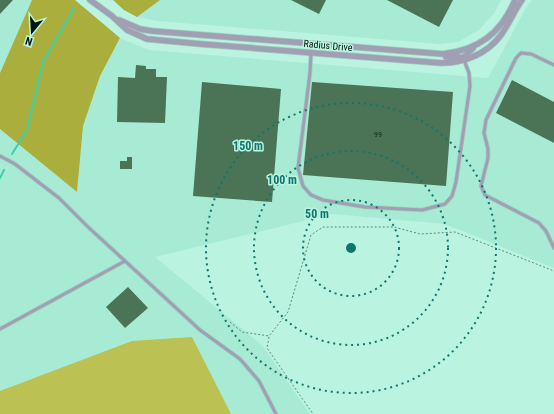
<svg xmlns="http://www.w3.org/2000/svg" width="554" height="414" font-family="'Roboto Condensed',sans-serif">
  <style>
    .built { fill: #a7ebd4 }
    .green { fill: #bbc152 }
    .forest { fill: #a9ae3c }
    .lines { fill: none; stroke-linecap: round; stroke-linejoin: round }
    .stream { stroke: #3bd1ac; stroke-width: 2 }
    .building { fill: #4b7356 }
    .service-casing { stroke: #9cd0bf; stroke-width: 4.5 }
    .minor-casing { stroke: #9cd0bf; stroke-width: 7 }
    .path { stroke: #60887b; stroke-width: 1; stroke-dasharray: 2 2; stroke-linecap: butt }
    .service { stroke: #a19fb3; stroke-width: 3 }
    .minor { stroke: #a19fb3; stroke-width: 5.5 }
    .ring { fill: none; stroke: #0f766e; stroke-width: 2; stroke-dasharray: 2 4 }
    .labels { text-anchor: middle; stroke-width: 3; stroke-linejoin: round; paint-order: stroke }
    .number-label { font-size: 8px; fill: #142d21 }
    .street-label { font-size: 10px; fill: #01160f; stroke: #baf4e1 }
    .centre { fill: #0f766e; stroke: #baf4e1; stroke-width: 2 }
    .ring-label { font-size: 12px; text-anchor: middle; font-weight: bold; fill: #0f766e; stroke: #baf4e1; stroke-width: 3; stroke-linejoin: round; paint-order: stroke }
  </style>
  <rect width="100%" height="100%" fill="#baf4e1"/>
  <path class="built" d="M0 0H32L0 73Z
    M160 0H501L495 12 479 30 458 42 440 44 158 21 137 17Z
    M532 0H554V268L445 224 332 214 155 257 263 346 310 414H0V129L77 192 83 126 100 76 120 38 149 50 488 78 527 6Z"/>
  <path class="green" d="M192 337 231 414H0V391L132 341Z"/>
  <path class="forest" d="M32 0H75L120 38 100 76 83 126 77 192 0 129V73Z
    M113 0H160L137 17 124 10Z"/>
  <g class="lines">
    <path class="stream" d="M12 154 27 130 43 62 74 8
      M0 178 4 170"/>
  </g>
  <path class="building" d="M0 0H13L0 14Z
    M291 0H326L319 14Z
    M387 0H453L439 27Z
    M136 65 146 66V69H156V77H167L165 123 117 122 118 77 135 78Z
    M512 80 554 102V143L496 113Z
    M202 82 281 89 272 202 193 196Z
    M312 82 453 92 446 186 303 175Z
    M127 157H132V169H120V161H127Z
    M128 287 148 308 125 328 106 307Z"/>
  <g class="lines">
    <g class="service-casing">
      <path id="service" d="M311 53 310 73 298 168 303 186 311 195 323 200 365 207 422 210 445 204 452 196 456 182 470 86 469 73 464 60
        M554 65 531 54 521 53 516 58 486 120 484 133 488 149V158L481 186 485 195 539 223 546 231 554 248
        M0 156 15 164 59 198 87 226 200 330 240 359 259 381 276 414
        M0 329 125 261"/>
    </g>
    <g class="minor-casing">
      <path id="minor" d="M90 0 112 16 127 30 147 39 201 44 441 63C464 63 487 54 501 35 509 24 514 11 522 0
        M119 20 140 29 152 31 443 54C479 50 501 33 515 0
        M446 57C452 57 460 55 464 60L465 56 473 48"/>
    </g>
    <path class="path" d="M230 322 242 332 269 336 288 312 311 235 323 227H394L420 234 455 232 554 271
      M269 337 267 348 313 414"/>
    <use href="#service" class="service"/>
    <use href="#minor" class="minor"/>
  </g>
  <g class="ring">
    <circle cx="351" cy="248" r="48"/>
    <circle cx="351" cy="248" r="97"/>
    <circle cx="351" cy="248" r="145"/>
  </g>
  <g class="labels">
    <g class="number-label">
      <text x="378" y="137">99</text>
    </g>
    <g class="street-label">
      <text transform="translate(328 45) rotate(5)" y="4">Radius Drive</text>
    </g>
  </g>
  <circle cx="351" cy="248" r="6" class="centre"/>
  <g class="ring-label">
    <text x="248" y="150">150 m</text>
    <text x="282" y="184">100 m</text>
    <text x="317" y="218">50 m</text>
  </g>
  <g transform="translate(32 32) rotate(198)" stroke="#baf4e1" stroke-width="3" paint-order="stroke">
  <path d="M0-3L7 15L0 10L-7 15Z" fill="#01160f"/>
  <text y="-6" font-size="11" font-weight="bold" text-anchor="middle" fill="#01160f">N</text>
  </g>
</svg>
